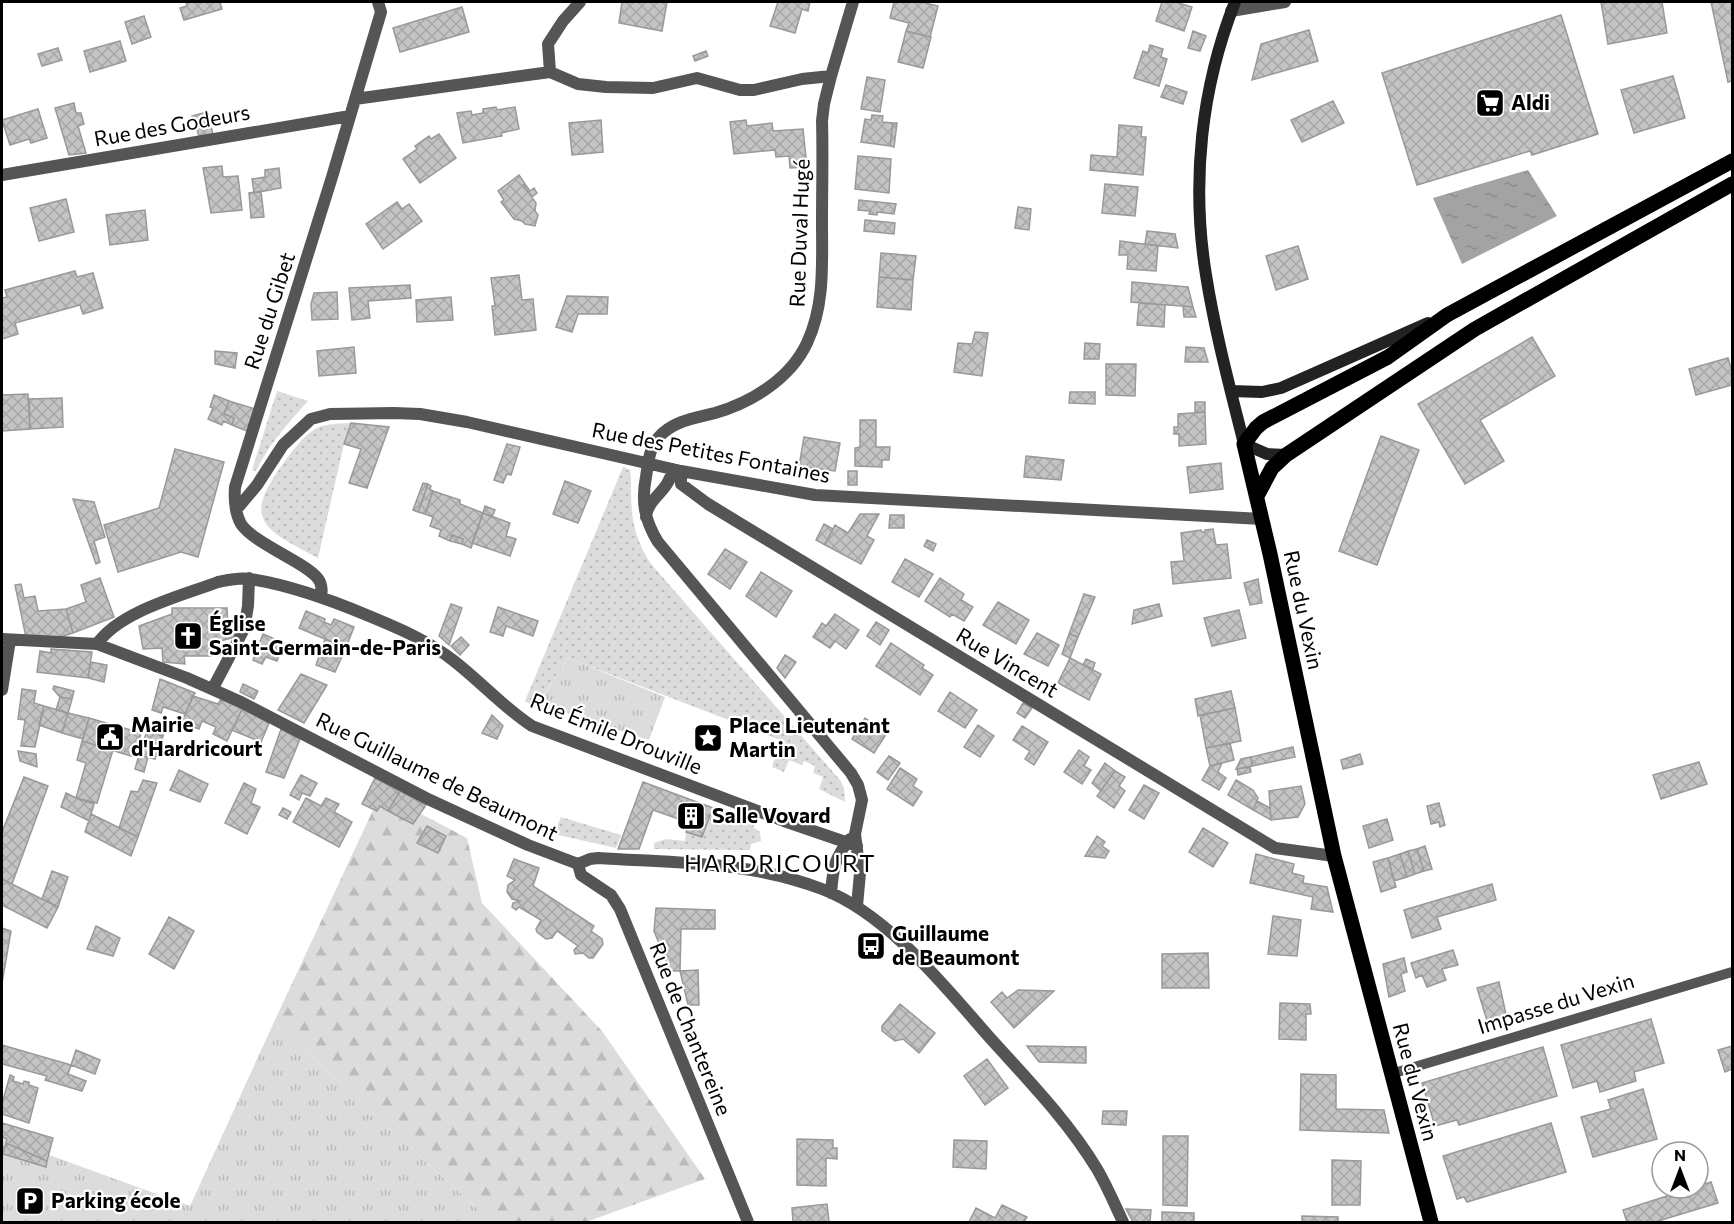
<svg xmlns="http://www.w3.org/2000/svg" width="1734" height="1224" font-family="Commissioner,sans-serif">
  <style>
    .grass { fill: url(#grass-dots) }
    .forest { fill: url(#forest-firs) }
    .park { fill: url(#park-tufts) }
    .water { fill: url(#water-ripples) }
    .building { fill: url(#building-cross-hatch); stroke: #999; stroke-width: 1.5 }
    .lines { fill: none; stroke-linecap: round; stroke-linejoin: round }
    .service { stroke: #555; stroke-width: 10 }
    .minor { stroke: #555; stroke-width: 12 }
    .secondary { stroke: #222; stroke-width: 12 }
    .primary { stroke: #000; stroke-width: 15 }
    .labels { text-anchor: middle; stroke-width: 4.5; stroke-linejoin: round; paint-order: stroke }
    .poi-label { font-size: 21px; font-weight: bold; fill: #000; stroke: #fff; text-anchor: start }
    .street-label { font-size: 21px; fill: #000; stroke: #fff }
    .quarter-label { font-size: 24px; letter-spacing: 1.5px; fill: #000; stroke: #fff }
  </style>
  <defs>
    <pattern id="grass-dots" width="8" height="8" patternUnits="userSpaceOnUse" patternTransform="scale(1.5)"><rect width="8" height="8" fill="#dcdcdc"/><path d="M2 2h.1M6 6h.1" fill="none" stroke="#bbb" stroke-width="1.8" stroke-linecap="round"/></pattern>
    <pattern id="forest-firs" width="22" height="20" patternUnits="userSpaceOnUse" patternTransform="scale(1.5)"><rect width="22" height="20" fill="#dcdcdc"/><path d="M5 1l3.5 6h-7zM16 11l3.5 6h-7z" fill="#bbb"/></pattern>
    <pattern id="park-tufts" width="24" height="20" patternUnits="userSpaceOnUse" patternTransform="scale(1.5)"><rect width="24" height="20" fill="#dcdcdc"/><path d="M3 7l-1-3M5 7V3M7 7l1-3M15 17l-1-3M17 17v-4M19 17l1-3" fill="none" stroke="#bbb"/></pattern>
    <pattern id="water-ripples" width="26" height="14" patternUnits="userSpaceOnUse" patternTransform="scale(1.5)"><rect width="26" height="14" fill="#a3a3a3"/><path d="M2 4q2-2 4 0t4 0M15 11q2-2 4 0t4 0" fill="none" stroke="#8b8b8b"/></pattern>
    <pattern id="building-cross-hatch" width="8" height="8" patternUnits="userSpaceOnUse" patternTransform="scale(1.5)"><rect width="8" height="8" fill="#c4c4c4"/><path d="M0 0l8 8M0 8l8-8" fill="none" stroke="#a7a7a7"/></pattern>
  </defs>
  <rect width="100%" height="100%" fill="#fff"/>
  <path class="grass" d="M277 391 308 401C288 423 269 444 256 471L252 470Z
    M351 423 344 444 318 558C304 550 272 536 265 522 261 515 260 507 263 499 268 482 299 438 315 429 326 423 338 424 351 423Z
    M623 467 630 470 631 477C631 514 631 532 651 564L840 780 844 788 845 802 819 789 823 777 813 773 815 766 804 761 802 765 789 760 784 772 772 767 780 740 568 658 535 708 525 701Z
    M713 808 754 822V828L760 832 761 841 751 844 750 850 654 849V843L666 839 685 841 686 832 702 837Z
    M561 817 621 835 616 848 554 834Z"/>
  <path class="forest" d="M381 793 467 838 482 903 602 1031 705 1179 586 1222H492L274 1022Z"/>
  <path class="park" d="M568 658 665 697 649 740 538 704Z
    M274 1022 492 1222H2V1138L190 1206Z"/>
  <path class="water" d="M1528 170 1557 216 1462 264 1433 198Z"/>
  <path class="building" d="M186 2H220L222 9 184 20 180 8 187 6Z
    M622 2H667L662 31 619 23Z
    M778 2H810L808 11 802 9 795 33 770 26Z
    M894 2H921L938 6 930 37 906 31 909 23 890 18Z
    M1162 2H1175L1192 7 1184 31 1156 21Z
    M1601 2H1662L1667 33 1608 44Z
    M1711 2H1732V81L1728 82Z
    M462 7 469 32 400 52 393 28Z
    M1561 15 1598 134 1532 155 1530 151 1417 185 1382 73Z
    M144 16 151 37 132 44 125 22Z
    M1309 30 1318 61 1252 80 1261 44Z
    M906 31 931 37 923 68 898 62Z
    M1193 31 1206 36 1200 51 1188 48Z
    M120 41 126 61 90 72 84 51Z
    M1150 45 1163 49 1161 57 1167 59 1159 86 1134 78 1143 51 1148 53Z
    M58 48 62 60 42 66 38 54Z
    M706 51 708 56 695 61 693 56Z
    M1673 76 1685 118 1634 133 1621 90Z
    M867 77 885 80 880 112 861 109Z
    M1166 85 1187 92 1183 104 1161 97Z
    M1333 101 1344 123 1302 142 1291 120Z
    M74 103 76 113H81L84 124 78 126 86 153 69 155 55 108Z
    M496 107 497 110 515 107 519 129 501 133 502 136 463 143 457 113 471 111 472 115 483 113V109Z
    M38 109 47 138 31 143 29 139 10 145 2 120Z
    M207 112 213 134 199 136 192 116Z
    M872 115 883 116 882 122 893 123 890 146 861 142 865 119 871 120Z
    M601 120 603 152 572 155 569 123Z
    M746 120 747 126 772 123 773 131 803 129 807 167 790 168 789 156 776 157 775 150 734 154 730 122Z
    M893 123H897L894 147 890 146Z
    M1119 125 1142 127 1141 137H1146L1143 175 1090 170 1091 155 1117 157Z
    M439 134 456 158 420 183 403 159 417 149 415 146 429 136 431 139Z
    M858 156 891 159 889 193 855 189Z
    M222 166 223 177 238 176 242 210 211 213 203 168Z
    M279 168 281 188 254 193 252 179 265 177V170Z
    M519 175 525 184 523 185 536 203 535 211 538 215 535 226 525 224 522 221 514 219 501 202 504 200 498 191Z
    M525 184 530 191 534 188 537 193 532 197 523 185Z
    M1105 184 1138 187 1135 216 1102 213Z
    M261 191 264 217 251 218 249 193Z
    M66 199 74 232 39 241 30 208Z
    M859 200 896 204 894 214 877 212V215L869 214 870 211 858 210Z
    M397 202 402 209 409 204 422 221 383 249 366 224Z
    M1018 207 1031 209 1029 230 1015 228Z
    M145 210 148 240 110 245 106 215Z
    M865 220 895 223 894 234 864 231Z
    M1147 231 1175 234 1178 248 1145 244Z
    M1120 241 1158 246 1156 271 1127 269 1128 255H1119Z
    M1298 246 1308 279 1276 290 1266 256Z
    M881 253 916 256 913 280 879 277Z
    M75 271 77 277 93 273 103 308 83 314 80 305 15 323 18 334 2 339V298L7 297 5 290Z
    M519 275 522 300 533 299 536 330 495 335 492 306H495L491 278Z
    M879 277 913 280 911 310 877 307Z
    M1132 282 1188 287 1193 307 1131 302Z
    M410 285 411 298 368 301 370 318 352 320 349 288Z
    M337 292 338 319 312 320 311 304 314 293Z
    M567 296 608 297 607 314H578L572 332 556 327Z
    M451 297 453 320 417 322 416 300Z
    M1139 303 1165 305 1164 327 1137 325Z
    M1183 306 1193 307 1196 317H1184Z
    M975 332 988 333 982 376 954 372 958 343 972 344Z
    M1532 337 1555 376 1480 420 1504 461 1465 484 1418 404Z
    M1085 343 1100 344 1099 359H1084Z
    M354 347 356 373 319 376 317 351Z
    M1186 347 1204 348 1208 362H1185Z
    M215 351 237 353 235 368 215 364Z
    M1728 358 1732 372V385L1696 395 1689 369Z
    M1106 364H1136L1135 396 1106 395Z
    M1070 392H1095V404L1069 403Z
    M28 394 30 429 2 431V395Z
    M214 395 229 401 224 414 234 418 232 425 223 421 222 425 208 419 213 408 210 407Z
    M62 398 63 427 30 429 29 399Z
    M229 401 255 409 247 431 232 425 234 418 224 414Z
    M1195 402H1205V412H1195Z
    M1205 412 1206 444 1179 446V434H1174V427H1178V414Z
    M860 420H876V447H890L889 460H882V467L855 466V448L860 447Z
    M351 423 389 427 367 488 349 483 361 449 344 444Z
    M1381 436 1419 450 1377 565 1339 551Z
    M804 437 840 443 835 471 799 466Z
    M507 444 520 447 511 475 507 474 503 483 494 480Z
    M175 449 224 462 198 557 181 552 118 572 104 525 159 508Z
    M1026 456 1064 460 1061 480 1024 477Z
    M1221 463 1223 489 1190 493 1187 467Z
    M848 471H857V485H848Z
    M565 481 591 491 578 523 553 514Z
    M423 483 428 484 418 512 413 510Z
    M428 484 431 486 430 489 433 491 425 514 418 512Z
    M433 491 460 500V504L483 513 471 548 462 544 463 539 452 535 450 541 439 536 441 530 430 526 433 517 425 514Z
    M73 499 94 502 105 537 94 541 100 562 96 564Z
    M485 506 495 510 492 517 483 513Z
    M483 513 510 523 506 536 516 539 510 556 472 543Z
    M860 514H879L867 536 874 540 861 564 825 545 835 525 848 533Z
    M890 515H904V528H889Z
    M824 524 833 529 825 545 816 540Z
    M1213 529 1216 545 1227 544 1231 578 1173 584 1171 562 1184 561 1181 533 1201 530 1202 532H1205V530Z
    M452 535 463 539 462 544 450 541Z
    M927 540 936 544 933 551 924 546Z
    M725 549 747 562 730 589 708 574Z
    M905 559 933 574 919 597 892 582Z
    M761 572 792 591 776 617 746 596Z
    M100 578 114 617 73 633 66 609 86 602 81 585Z
    M940 578 964 594 961 600 973 607 964 621 952 614 950 617 925 601Z
    M1258 579 1262 603 1250 605 1244 583Z
    M21 584 24 598 35 596 38 611 66 609 73 633 60 637H26L15 585Z
    M1084 594 1095 597 1078 637 1069 634Z
    M998 602 1029 620 1016 644 983 625Z
    M451 604 462 608 449 645 439 636Z
    M1159 604 1162 616 1132 624 1134 610Z
    M498 607 538 621 533 636 506 626 503 636 490 632Z
    M172 608H227L228 624 235 626 238 630 234 637 211 644 212 656H184L185 664 163 662 162 648 143 649 139 626 172 614Z
    M1239 610 1246 638 1212 646 1204 618Z
    M306 611 325 619 324 622 331 625 334 619 354 627 346 648 299 628Z
    M835 614 859 630 846 649 835 641 830 648 813 637 822 623 826 626Z
    M876 622 889 630 880 645 867 636Z
    M1037 633 1059 645 1048 666 1024 654Z
    M263 634 284 643 277 661 266 657 262 664 253 660Z
    M1069 634 1078 637 1070 658 1062 654Z
    M461 637 469 645 460 655 451 646Z
    M325 639 346 648 335 672 316 665Z
    M891 643 924 665 922 668 933 675 920 695 876 666Z
    M291 646 299 649 296 656 288 653Z
    M51 649 92 652 88 678 37 672 40 651 51 653Z
    M785 655 796 662 785 678 777 668Z
    M1070 658 1101 674 1089 700 1058 683Z
    M1086 659 1095 663 1093 669 1083 665Z
    M91 662 107 665 104 682 88 678Z
    M301 674 327 685 304 723 278 710Z
    M160 679 195 693 185 714 163 707 161 713 152 710Z
    M243 684 258 691 254 699 240 692Z
    M54 686 74 691 72 699 60 697 53 689Z
    M22 689 36 691 34 703 44 706 35 747 21 746 25 720 18 719Z
    M1231 691 1235 708 1198 716 1195 699Z
    M950 692 977 710 965 728 938 711Z
    M193 696 218 704 221 699 242 709 227 741 213 734 216 727 202 721 199 729 190 726 189 730 180 726Z
    M60 697 72 699 68 713 56 710Z
    M1023 703 1032 708 1025 718 1017 713Z
    M44 706 68 713 62 733 39 725Z
    M1235 708 1241 741 1206 748 1200 715Z
    M242 709 269 723 261 742 232 730Z
    M68 713 89 718 83 739 62 733Z
    M492 715 503 726 497 739 482 733Z
    M89 718 141 733 134 757 82 741Z
    M865 718 887 733 874 753 852 739Z
    M149 722 165 727 163 736 147 731Z
    M978 725 994 736 980 757 964 747Z
    M1022 726 1048 742 1034 765 1025 759 1030 751 1013 740Z
    M281 729 300 739 284 778 266 772Z
    M147 731 163 736 155 759 139 755Z
    M82 741 113 750 97 803 76 798 86 763 77 760Z
    M1230 743 1234 760 1210 766 1206 748Z
    M1293 747 1295 757 1252 766 1251 757Z
    M1079 750 1089 757 1084 766 1091 770 1082 784 1064 772Z
    M18 751 36 754 37 767 20 761Z
    M1360 754 1363 764 1343 769 1341 760Z
    M139 755 148 757 144 772 135 769Z
    M889 756 900 763 888 780 877 772Z
    M1251 757 1252 766 1236 769 1241 759Z
    M1699 762 1707 784 1661 799 1653 775Z
    M1105 763 1115 771 1101 791 1092 783Z
    M1222 763 1218 772 1226 778 1219 790 1202 780 1210 766Z
    M1250 767 1251 772 1238 775 1237 769Z
    M900 768 917 779 913 786 922 792 913 806 887 789Z
    M179 770 208 784 200 802 170 790Z
    M1115 771 1125 777 1119 786 1125 791 1114 808 1097 796Z
    M301 775 317 783 310 796 302 793 299 800 290 795Z
    M24 777 48 786 12 884 2 879V832Z
    M375 778 400 791 388 811 380 806 377 811 362 804Z
    M143 780 157 783 138 837 119 828 131 791 138 792Z
    M1236 780 1253 790 1258 798 1253 810 1228 795Z
    M643 782 713 808 702 837 686 832 690 823 653 810 639 849H618Z
    M244 783 256 789 251 803 260 807 247 834 225 823Z
    M1144 785 1159 793 1144 819 1129 810Z
    M1301 786 1305 804 1298 817 1271 820 1269 791Z
    M400 791 426 805 413 824 388 811Z
    M66 793 76 798 94 804 89 821 61 807Z
    M306 798 321 806 326 798 339 804 334 812 352 822 339 847 293 822Z
    M1257 801 1270 808 1271 820 1253 810Z
    M1439 803 1445 825 1440 827 1439 822 1431 824 1427 806Z
    M283 808 291 812 287 819 279 815Z
    M91 814 138 837 131 856 85 832Z
    M1387 819 1393 840 1369 848 1363 826Z
    M427 826 446 836 438 853 417 843Z
    M1203 828 1228 843 1213 867 1189 852Z
    M1097 836 1105 842 1102 846 1109 851 1105 858 1085 856Z
    M1425 846 1432 869 1424 871 1417 849Z
    M1417 849 1424 871 1415 874 1408 851Z
    M1408 851 1415 874 1407 877 1400 854Z
    M1256 854 1294 864 1292 873 1304 876 1303 883 1327 887 1333 912 1311 909 1313 897 1250 883Z
    M1400 854 1407 877 1394 881 1388 858Z
    M1388 858 1396 887 1381 892 1373 862Z
    M514 859 539 868 533 886 594 926 591 931 602 939 603 944 593 958H589L583 953 575 954 574 950 578 946 557 931 552 938 546 939 537 932 536 929 541 920 519 907 516 910 512 907 513 903 520 901 512 899 507 892 508 885 515 880 507 876Z
    M52 871 68 877 58 907 42 899Z
    M2 879 58 907 47 928 2 905Z
    M1492 884 1496 900 1437 917 1441 929 1412 938 1404 910Z
    M656 908 715 910V929H681L680 971H670L654 931Z
    M1273 916 1301 920 1297 956 1268 954Z
    M169 917 194 931 174 969 149 954Z
    M96 926 120 938 113 956 87 949Z
    M2 928 11 931 2 983Z
    M1453 950 1458 965 1442 969 1446 980 1427 987 1422 975 1416 978 1411 963Z
    M1208 953 1209 988H1162V954Z
    M1404 958 1407 972 1401 974 1405 991 1389 997 1383 964Z
    M698 970 699 1005H688L680 971Z
    M1499 982 1507 1019 1488 1024 1477 988Z
    M1018 990 1054 991 1014 1028 991 1002 1002 992 1007 998Z
    M1280 1003 1310 1004 1311 1014H1306V1040L1279 1039Z
    M900 1004 935 1033 919 1053 903 1039 895 1041 882 1031V1026Z
    M1651 1019 1664 1063 1634 1072 1636 1081 1600 1092 1597 1081 1573 1088 1561 1045Z
    M2 1045 71 1065 68 1074 86 1081 82 1091 45 1080 47 1076 2 1064Z
    M1027 1046 1086 1047V1063L1039 1062Z
    M1732 1046V1069L1725 1072 1718 1050Z
    M1543 1047 1557 1096 1459 1125 1457 1120 1435 1126 1422 1083Z
    M76 1050 100 1060 95 1074 71 1065Z
    M987 1059 1008 1088 985 1105 964 1076Z
    M1301 1074 1336 1075V1109L1384 1110 1389 1133 1300 1130Z
    M10 1075 14 1077 13 1081 23 1084 24 1081 29 1082V1085L38 1088 29 1123 2 1114V1104Z
    M1643 1089 1657 1139 1593 1157 1581 1117 1611 1109 1608 1100Z
    M1103 1111H1127L1126 1125 1102 1124Z
    M2 1123 53 1138 47 1161 6 1143 7 1139 2 1137Z
    M1551 1123 1566 1172 1467 1202 1464 1197 1457 1199 1443 1156Z
    M1163 1136H1188L1187 1206 1163 1205Z
    M797 1139 833 1140V1148H837V1159L826 1158V1186L797 1185Z
    M954 1140 987 1141 986 1169 953 1167Z
    M6 1143 47 1161 46 1167 3 1154Z
    M1332 1160 1361 1161 1360 1205H1332Z
    M1711 1182 1718 1203 1655 1222H1627L1623 1210 1692 1188H1698V1186Z
    M827 1204 829 1222H793L792 1208Z
    M1002 1205 1027 1217 1024 1222H969L976 1208 995 1218Z
    M1126 1209 1151 1210 1150 1222H1133Z
    M1162 1212 1194 1213V1222H1162Z
    M1302 1216 1338 1217V1222H1302Z"/>
  <g class="lines">
    <path class="service" d="M1391 1074 1732 972"/>
    <path class="minor" d="M580 2 563 21 548 44 550 72 578 84 606 87 653 88 697 78 740 90H754L802 79 831 76 853 2
      M1231 11 1285 2
      M831 76 824 104 822 121C823 154 822 188 822 222 822 263 825 305 807 343 790 379 752 402 715 413 695 418 672 421 658 438 649 449 648 464 646 477 641 502 645 521 658 542L851 773 858 785 862 800 855 834 860 873 857 906
      M355 99 550 72
      M2 175 350 116
      M681 471V484L708 504 1275 848 1334 856
      M236 510 257 485 283 445 311 419 330 414 394 413 420 414 467 422 681 471 815 495 1262 519
      M646 517C648 497 668 493 673 469
      M321 596C322 592 322 587 320 582 313 565 255 545 241 524 235 513 234 500 235 487L332 177 381 12 378 2
      M2 639 97 644 187 678 241 702 430 800 528 845 578 864 590 859 598 858C673 863 750 861 822 889 888 914 945 987 991 1039 1028 1080 1068 1121 1097 1169 1107 1186 1115 1205 1123 1222
      M97 644C120 611 181 596 218 582 228 580 239 577 250 579 291 585 331 600 369 616 398 628 429 641 454 661 481 682 503 707 532 726L784 821 857 846
      M213 688 244 629 248 606 249 578
      M2 690 10 640
      M578 864 581 875 611 895 620 909 748 1222
      M831 893C833 869 834 858 850 839"/>
    <path class="secondary" d="M1235 2C1201 88 1191 183 1206 275 1215 332 1230 388 1244 444L1267 454 1286 455
      M1231 391 1262 392 1281 388 1428 323"/>
    <path class="primary" d="M1257 496 1272 468 1286 455 1475 329 1732 184
      M1431 1222 1334 856 1270 554 1244 444 1256 428 1263 422 1388 357 1447 315 1732 161"/>
  </g>
  <defs>
    <g id="supermarket-square" transform="scale(1.5)"><rect x="-9" y="-9" width="18" height="18" rx="4" fill="#000" stroke="#fff"/><path d="M-6-5.5h2.5l.6 2H6L4.5 2H-2.5L-4.4-4H-6ZM-1.5 3.2a1.3 1.3 0 1 0 .1 0ZM3 3.2a1.3 1.3 0 1 0 .1 0Z" fill="#fff"/></g>
    <g id="church-square" transform="scale(1.5)"><rect x="-9" y="-9" width="18" height="18" rx="4" fill="#000" stroke="#fff"/><path d="M-1.2-6h2.4v3.5h3.3v2.4h-3.3V6h-2.4V-.1h-3.3v-2.4h3.3Z" fill="#fff"/></g>
    <g id="civic-square" transform="scale(1.5)"><rect x="-9" y="-9" width="18" height="18" rx="4" fill="#000" stroke="#fff"/><path d="M-.6-6.5H3V-4.5H.6V-3L4-1V1h2V6H-6V1h2V-1L-.6-3ZM-1.2 2.5V6h2.4V2.5Z" fill="#fff"/></g>
    <g id="sight-square" transform="scale(1.5)"><rect x="-9" y="-9" width="18" height="18" rx="4" fill="#000" stroke="#fff"/><path d="M0-6L1.8-2.2L6-1.7L2.9 1.2L3.7 5.4L0 3.3L-3.7 5.4L-2.9 1.2L-6-1.7L-1.8-2.2Z" fill="#fff"/></g>
    <g id="building-square" transform="scale(1.5)"><rect x="-9" y="-9" width="18" height="18" rx="4" fill="#000" stroke="#fff"/><path d="M-4-6H4V6H1V3H-1V6H-4ZM-2.5-4.3h1.7v1.8h-1.7ZM.8-4.3h1.7v1.8H.8ZM-2.5-1h1.7V.8h-1.7ZM.8-1h1.7V.8H.8Z" fill="#fff"/></g>
    <g id="bus-square" transform="scale(1.5)"><rect x="-9" y="-9" width="18" height="18" rx="4" fill="#000" stroke="#fff"/><path d="M-5-6H5V4H4V6H2V4H-2V6H-4V4H-5ZM-3.5-4V0h7V-4ZM-3.5 1.2v1.5H-2V1.2ZM2 1.2v1.5H3.5V1.2Z" fill="#fff"/></g>
    <g id="parking-square" transform="scale(1.5)"><rect x="-9" y="-9" width="18" height="18" rx="4" fill="#000" stroke="#fff"/><path d="M-3.5-5.5H1a3.5 3.5 0 0 1 0 7H-1V5.5H-3.5ZM-1-3.4V-.6H.8a1.4 1.4 0 0 0 0-2.8Z" fill="#fff"/></g>
  </defs>
  <g fill-rule="evenodd">
    <use href="#supermarket-square" x="1490" y="103"/>
    <use href="#church-square" x="188" y="636"/>
    <use href="#civic-square" x="110" y="737"/>
    <use href="#sight-square" x="708" y="738"/>
    <use href="#building-square" x="691" y="816"/>
    <use href="#bus-square" x="871" y="946"/>
    <use href="#parking-square" x="30" y="1201"/>
  </g>
  <g class="labels">
    <g class="poi-label">
      <text x="1511" y="110">Aldi</text>
      <text x="209" y="631">Église<tspan x="209" dy="24">Saint-Germain-de-Paris</tspan></text>
      <text x="131" y="732">Mairie<tspan x="131" dy="24">d'Hardricourt</tspan></text>
      <text x="729" y="733">Place Lieutenant<tspan x="729" dy="24">Martin</tspan></text>
      <text x="712" y="823">Salle Vovard</text>
      <text x="892" y="941">Guillaume<tspan x="892" dy="24">de Beaumont</tspan></text>
      <text x="51" y="1208">Parking école</text>
    </g>
    <g class="street-label">
      <text transform="translate(172 126) rotate(-10)" y="7">Rue des Godeurs</text>
      <text transform="translate(800 233) rotate(-88)" y="7">Rue Duval Hugé</text>
      <text transform="translate(270 311) rotate(-72)" y="7">Rue du Gibet</text>
      <text transform="translate(711 453) rotate(11)" y="7">Rue des Petites Fontaines</text>
      <text transform="translate(1303 610) rotate(78)" y="7">Rue du Vexin</text>
      <text transform="translate(1007 663) rotate(31)" y="7">Rue Vincent</text>
      <text transform="translate(616 734) rotate(22)" y="7">Rue Émile Drouville</text>
      <text transform="translate(437 777) rotate(26)" y="7">Rue Guillaume de Beaumont</text>
      <text transform="translate(1556 1004) rotate(-17)" y="7">Impasse du Vexin</text>
      <text transform="translate(690 1029) rotate(68)" y="7">Rue de Chantereine</text>
      <text transform="translate(1415 1082) rotate(75)" y="7">Rue du Vexin</text>
    </g>
    <g class="quarter-label">
      <text x="780" y="872">HARDRICOURT</text>
    </g>
  </g>
  <rect width="1734" height="1224" fill="none" stroke="#000000" stroke-width="6"/>
  <g transform="translate(1680 1170)"><circle r="28" fill="#ffffff" stroke="#999999" stroke-width="1.5"/>
  <path d="M0-4.5L10 22L0 15L-10 22Z" fill="#000000"/>
  <text y="-9" font-size="16" font-weight="bold" text-anchor="middle" fill="#000000">N</text>
  </g>
</svg>
